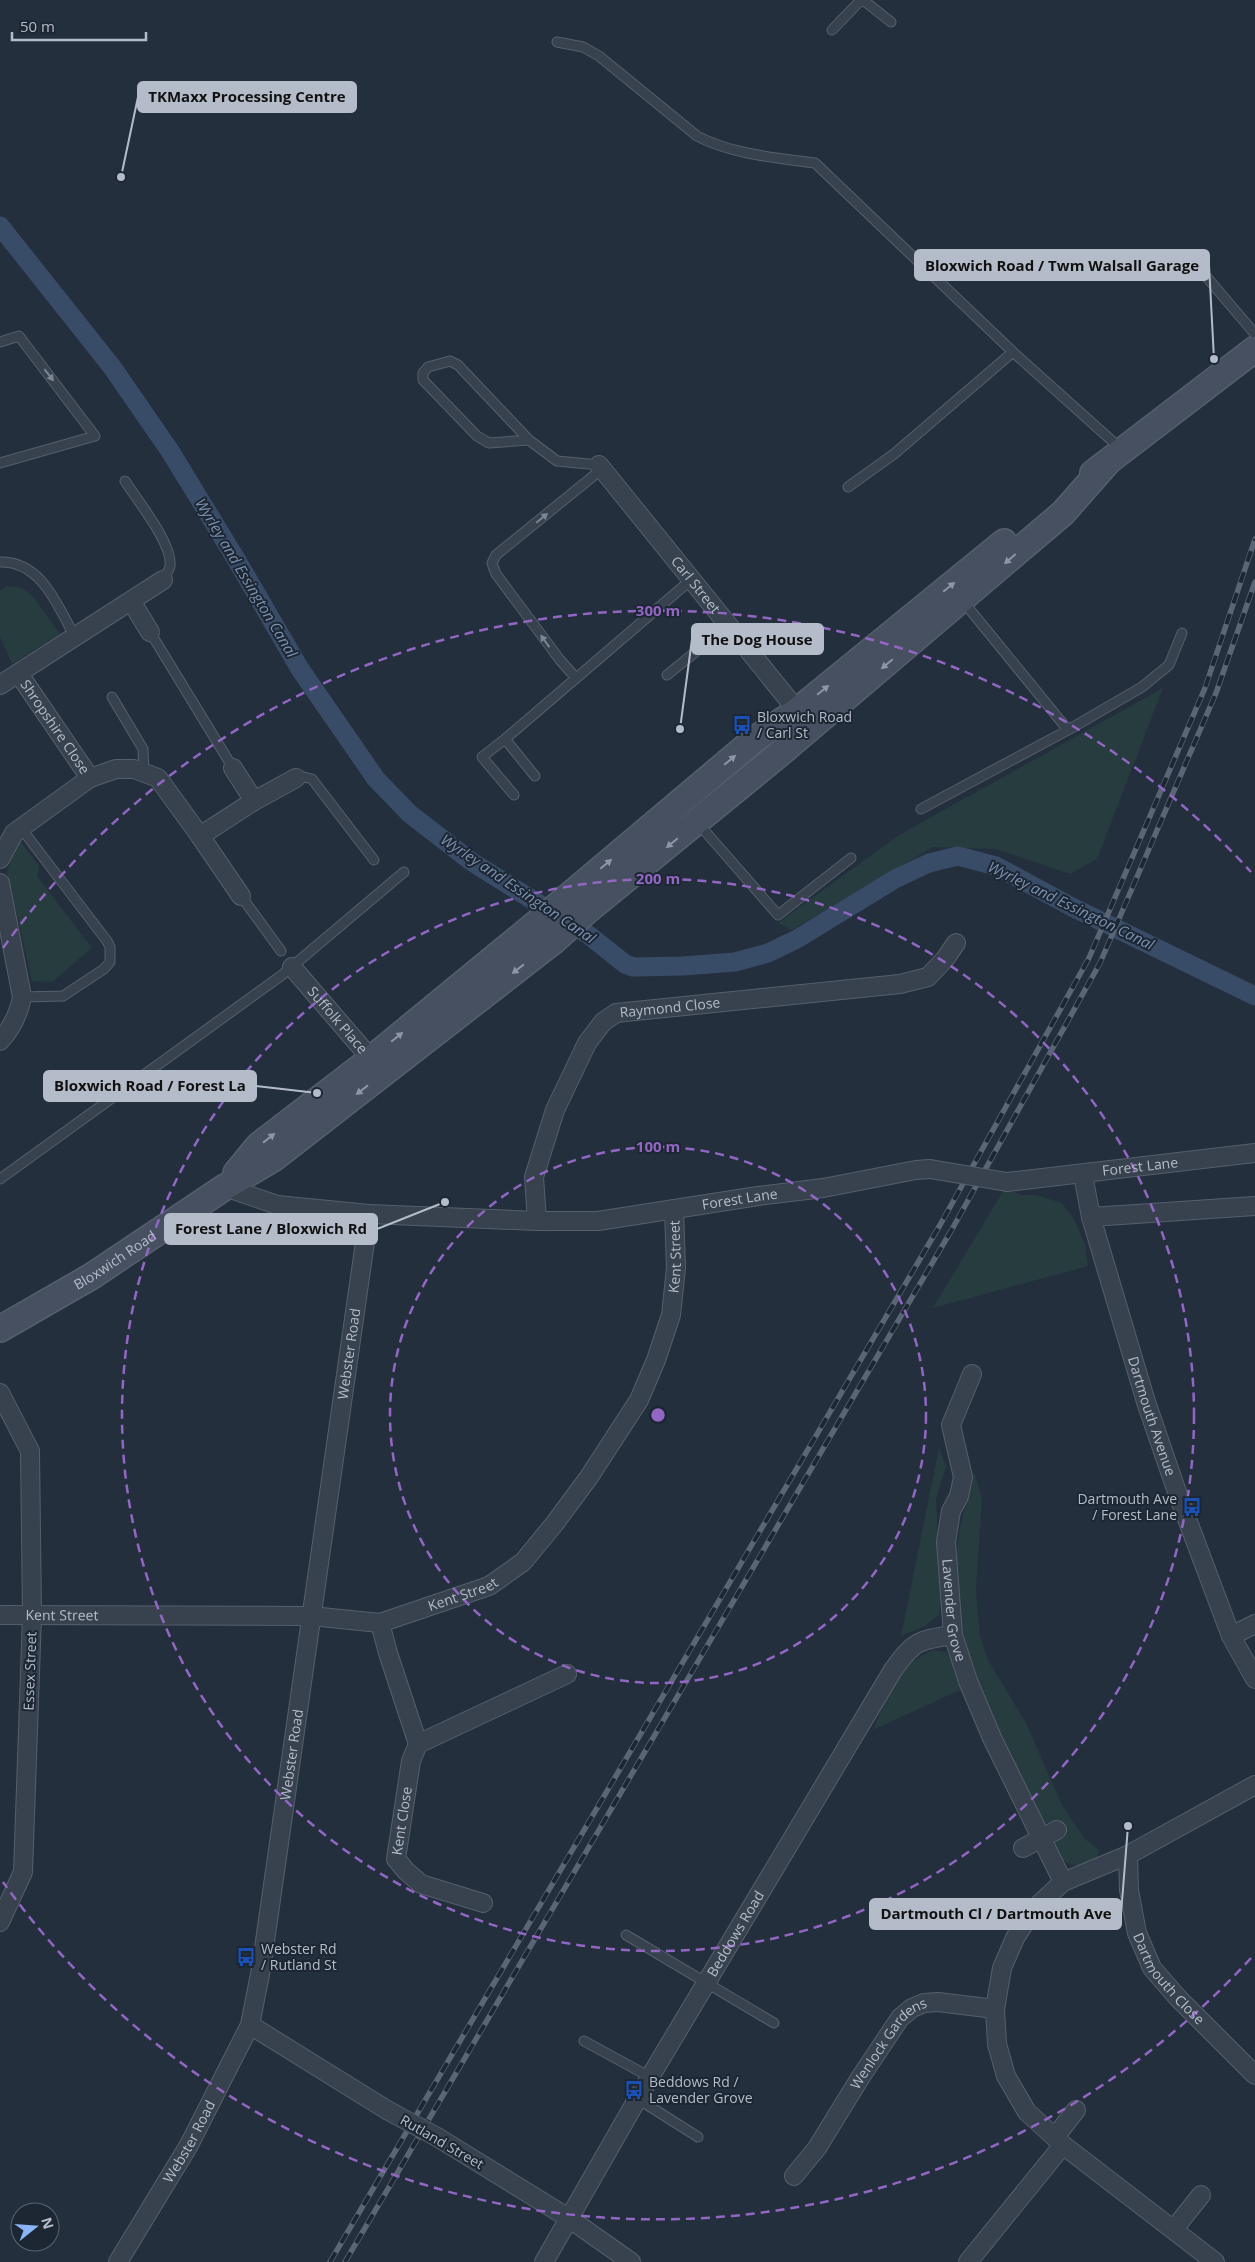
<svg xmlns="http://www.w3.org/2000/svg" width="1255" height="2262" font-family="'Open Sans',sans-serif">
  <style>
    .green { fill: #263c3f }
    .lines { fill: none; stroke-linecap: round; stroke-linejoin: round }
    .canal { stroke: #394c67; stroke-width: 19 }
    .service-casing { stroke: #565f6c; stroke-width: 11 }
    .minor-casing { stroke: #565f6c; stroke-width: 20 }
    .secondary-casing { stroke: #565f6c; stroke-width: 28 }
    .service { stroke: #38414e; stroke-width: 9 }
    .minor { stroke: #38414e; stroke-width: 18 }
    .secondary { stroke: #465061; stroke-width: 25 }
    .rail-casing { stroke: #5a6575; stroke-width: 5.5 }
    .rail { stroke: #1d2633; stroke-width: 4; stroke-dasharray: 11; stroke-linecap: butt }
    .minor-bridge-casing { stroke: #565f6c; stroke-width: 20; stroke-linecap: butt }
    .minor-bridge { stroke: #38414e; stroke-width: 18 }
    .oneway { fill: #7c8592 }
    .oneway2 { fill: #8e96a5 }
    .ring { fill: none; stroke: #9266c3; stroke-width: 2.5; stroke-dasharray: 9 6 }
    .labels { text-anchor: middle; stroke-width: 4; stroke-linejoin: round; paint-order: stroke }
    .street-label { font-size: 14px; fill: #b4bcc9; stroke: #1d2633 }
    .poi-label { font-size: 14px; fill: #b4bcc9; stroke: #1d2633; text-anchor: start }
    .water-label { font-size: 15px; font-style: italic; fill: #7c92b1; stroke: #1d2633 }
    .centre { fill: #9266c3; stroke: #1d2633; stroke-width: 2.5 }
    .ring-label { font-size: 15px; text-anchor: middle; font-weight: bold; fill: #9266c3; stroke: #1d2633; stroke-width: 4; stroke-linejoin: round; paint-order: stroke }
    .leader { fill: none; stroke: #b4bcc9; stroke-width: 2 }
    .callout-dot { fill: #b4bcc9; stroke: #1d2633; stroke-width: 2 }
    .callout { fill: #b4bcc9; stroke: #b4bcc9; stroke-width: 2 }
    .callout-label { font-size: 15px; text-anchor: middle; font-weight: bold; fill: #111 }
  </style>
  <rect width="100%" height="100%" fill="#242f3e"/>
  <path class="green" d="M7 586 23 588 35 599 60 634 12 664 0 637V591Z
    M1163 688 1097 859 1070 874 996 849 933 847 792 930 778 923 899 835Z
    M18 838 39 866 37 876 92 948 52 982 32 981 7 872Z
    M1005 1188 1021 1195H1036L1062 1203 1074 1219 1085 1244 1088 1266 933 1308Z
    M939 1448 946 1466 936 1499 941 1599 939 1615 925 1626 901 1636Z
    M974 1471 982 1498 976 1591 980 1636 988 1660 1026 1723 1062 1805 1085 1839 1099 1850 1097 1861C1075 1868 1061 1868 1053 1844L1064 1835 1057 1823 1049 1824 1041 1822C1002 1743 952 1655 956 1564 957 1532 966 1502 974 1471Z
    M934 1650 946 1652 957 1666 962 1689 873 1730C887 1696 897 1664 934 1650Z"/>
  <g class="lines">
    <path class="canal" d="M0 226 112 367 170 451 236 559 300 669 376 779 410 814 472 862 590 936 625 964 633 967 683 966 735 962 768 953 797 939 895 879 929 863 958 856 996 866 1072 907 1255 996"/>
    <g class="service-casing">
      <path id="service" d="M863 0 891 22
        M832 30 861 0
        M557 42 583 47 599 56 697 136C731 154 776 158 815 163L1013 352 1121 449
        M1204 274 1255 334
        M0 342 19 336 95 436 0 463
        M529 440 489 443 477 436 423 380V373L428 367 450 361 458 365 529 440 557 461 599 465
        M125 481C137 500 173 544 170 566 169 571 165 576 163 580
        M848 487 894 454 1013 352
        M0 562C42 561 58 607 75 637
        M962 600 1068 730
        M150 632 233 768
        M667 675 729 625
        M576 678 560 660 496 574 492 563 496 555 602 469
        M112 697 143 749 144 772
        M505 739 692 579
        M296 778 304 777 312 779 374 860
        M514 795 482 757 505 739 535 776
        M921 809 1068 730 1142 687 1169 665 1182 633
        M697 822 778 915 851 858
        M21 828 107 941 110 947V962L104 969 63 996 22 997
        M241 896 281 951
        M0 1179 282 975 404 872
        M626 1935 774 2023
        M584 2041 650 2077
        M638 2099 698 2137"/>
    </g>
    <g class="minor-casing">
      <g id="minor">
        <path id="s1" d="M599 465 804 719"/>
        <path d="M131 601 150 632"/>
        <path id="s2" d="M19 674 90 778"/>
        <path d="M0 685 163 580"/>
        <path d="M233 768 254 801"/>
        <path d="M200 836 254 801 296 778"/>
        <path d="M0 859 14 833 90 778 116 769H134L158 778 200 836 241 896"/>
        <path d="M0 883 22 997C19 1013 11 1029 0 1041"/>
        <path id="s3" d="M292 967 378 1067"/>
        <path id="s4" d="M1083 1175 1091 1217 1146 1402 1178 1495 1231 1636 1255 1679"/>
        <path id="s5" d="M1007 1182 1255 1153"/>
        <path id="s6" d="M225 1187 277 1205 369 1214 537 1221H598L758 1196 823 1188 916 1170 930 1169"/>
        <path d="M1091 1217 1255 1206"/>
        <path id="s7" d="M537 1221 534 1177 555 1110 587 1043 603 1022 616 1013 900 984 928 977 945 959 956 943"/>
        <path id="s8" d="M972 1374 951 1425 963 1477 959 1496 951 1511 946 1542 953 1635 968 1681 992 1738 1063 1882"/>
        <path d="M0 1393 30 1451 32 1616 23 1872 0 1922"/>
        <path id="s9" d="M0 1615 311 1616 380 1623 489 1586 523 1562 555 1523 589 1477 639 1400 656 1360 671 1315 676 1268 674 1209"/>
        <path d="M380 1623 388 1653 418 1744"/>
        <path d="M1231 1636 1255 1624"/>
        <path d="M1023 1848 1057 1830"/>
        <path id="s10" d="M1128 1855 1129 1890 1137 1933 1152 1968 1178 1998 1255 2075"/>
        <path id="s11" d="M483 1903 421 1884 406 1871 396 1859 411 1761 418 1744 567 1674"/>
        <path d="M250 2025 387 2110"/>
        <path d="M437 2137 570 2219 631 2262"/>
        <path d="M1055 2137 1076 2110"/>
        <path id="s12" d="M794 2176 817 2148 860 2078 900 2018 912 2008 924 2003 938 2002 995 2009"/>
        <path d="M1174 2229 1201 2195"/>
        <path id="s13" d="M118 2262 189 2145 250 2025 261 1969 369 1214"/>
        <path id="s14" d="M544 2262 650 2077 893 1670C914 1641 918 1640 953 1635"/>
        <path d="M968 2262 1063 2145"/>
        <path d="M1215 2262 1063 2145 1027 2112 1006 2076 997 2044 995 2009 1002 1968 1015 1938 1033 1910 1063 1882 1128 1855 1255 1785"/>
      </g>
    </g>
    <g class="secondary-casing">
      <g id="secondary">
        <path d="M1093 473 1255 349"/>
        <path d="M236 1173 259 1145 371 1059 533 926 755 739 798 710 1004 542"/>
        <path id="s15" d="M0 1329 92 1276 225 1187 273 1159 555 940 587 911 777 756 1063 513 1107 463"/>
      </g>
    </g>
    <use href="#service" class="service"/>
    <use href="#minor" class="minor"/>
    <use href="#secondary" class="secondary"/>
    <g class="rail-casing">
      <path id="rail" d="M330 2262 940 1225 1089 958 1205 688 1255 539
        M345 2262 951 1231 1100 963 1216 693 1255 582"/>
    </g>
    <use href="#rail" class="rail"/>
    <g class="minor-bridge-casing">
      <path id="minor-bridge" d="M930 1169 1007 1182
        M387 2110 437 2137"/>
    </g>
    <use href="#minor-bridge" class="minor-bridge"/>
  </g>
  <defs><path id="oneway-solid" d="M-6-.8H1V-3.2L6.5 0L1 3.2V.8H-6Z" transform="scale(1.25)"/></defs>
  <g class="oneway">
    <use href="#oneway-solid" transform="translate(49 375) rotate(52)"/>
    <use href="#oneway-solid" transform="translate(542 518) rotate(-39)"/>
    <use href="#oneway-solid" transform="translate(545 641) rotate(-126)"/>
  </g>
  <g class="oneway2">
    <use href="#oneway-solid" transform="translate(1010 559) rotate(139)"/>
    <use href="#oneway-solid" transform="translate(949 587) rotate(-39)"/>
    <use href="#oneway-solid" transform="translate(887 664) rotate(140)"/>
    <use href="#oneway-solid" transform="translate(823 690) rotate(-39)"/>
    <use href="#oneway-solid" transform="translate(730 760) rotate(-40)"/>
    <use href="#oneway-solid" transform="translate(672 843) rotate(140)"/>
    <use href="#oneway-solid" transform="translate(606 864) rotate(-40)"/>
    <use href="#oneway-solid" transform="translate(518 969) rotate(142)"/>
    <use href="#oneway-solid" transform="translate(397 1037) rotate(-39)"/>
    <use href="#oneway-solid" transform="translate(362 1090) rotate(142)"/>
    <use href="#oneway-solid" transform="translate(269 1138) rotate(-38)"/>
  </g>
  <g class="ring">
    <circle cx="658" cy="1415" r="268"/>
    <circle cx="658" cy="1415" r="536"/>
    <path d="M1251 1958A804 804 0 0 1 3 1882M3 948A804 804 0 0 1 1251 872"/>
  </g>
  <defs>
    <g id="bus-bare" transform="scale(1.5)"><path d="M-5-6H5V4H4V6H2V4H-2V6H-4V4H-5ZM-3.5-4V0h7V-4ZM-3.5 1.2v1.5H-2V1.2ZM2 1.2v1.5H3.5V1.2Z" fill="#1a4fb4" stroke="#1d2633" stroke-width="2.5" paint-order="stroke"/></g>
  </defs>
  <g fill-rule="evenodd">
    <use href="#bus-bare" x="742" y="725"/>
    <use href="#bus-bare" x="1192" y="1507"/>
    <use href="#bus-bare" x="246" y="1957"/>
    <use href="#bus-bare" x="634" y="2090"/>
  </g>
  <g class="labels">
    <g class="street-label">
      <text dy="5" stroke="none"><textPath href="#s1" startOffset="154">Carl Street</textPath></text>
      <text dy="5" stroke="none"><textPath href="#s2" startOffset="64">Shropshire Close</textPath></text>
      <text dy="5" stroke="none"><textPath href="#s7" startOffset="285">Raymond Close</textPath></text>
      <text dy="5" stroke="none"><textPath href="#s3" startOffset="70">Suffolk Place</textPath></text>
      <text dy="5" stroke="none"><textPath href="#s5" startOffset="134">Forest Lane</textPath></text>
      <text dy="5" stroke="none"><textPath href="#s6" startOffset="520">Forest Lane</textPath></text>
      <text dy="5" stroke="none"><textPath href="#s9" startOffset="886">Kent Street</textPath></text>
      <text dy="5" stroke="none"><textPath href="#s15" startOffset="134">Bloxwich Road</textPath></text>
      <text dy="5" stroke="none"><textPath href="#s13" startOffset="950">Webster Road</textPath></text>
      <text dy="5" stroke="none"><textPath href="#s4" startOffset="251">Dartmouth Avenue</textPath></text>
      <text dy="5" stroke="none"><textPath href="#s9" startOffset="468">Kent Street</textPath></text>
      <text dy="5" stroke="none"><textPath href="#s8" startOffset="245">Lavender Grove</textPath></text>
      <text dy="5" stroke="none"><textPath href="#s9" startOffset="62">Kent Street</textPath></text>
      <text transform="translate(30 1671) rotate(-88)" y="5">Essex Street</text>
      <text dy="5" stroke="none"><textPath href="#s13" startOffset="545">Webster Road</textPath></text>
      <text dy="5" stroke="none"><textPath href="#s11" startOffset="139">Kent Close</textPath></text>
      <text dy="5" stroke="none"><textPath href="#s14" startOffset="380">Beddows Road</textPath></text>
      <text dy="5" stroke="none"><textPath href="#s10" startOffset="135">Dartmouth Close</textPath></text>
      <text dy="5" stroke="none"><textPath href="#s12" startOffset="164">Wenlock Gardens</textPath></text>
      <text dy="5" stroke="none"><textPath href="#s13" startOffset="140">Webster Road</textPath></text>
      <text transform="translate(442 2142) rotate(30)" y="5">Rutland Street</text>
    </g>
    <g class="poi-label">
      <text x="757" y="722">Bloxwich Road<tspan x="757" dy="16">/ Carl St</tspan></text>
      <text x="1177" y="1504" text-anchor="end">Dartmouth Ave<tspan x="1177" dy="16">/ Forest Lane</tspan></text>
      <text x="261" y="1954">Webster Rd<tspan x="261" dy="16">/ Rutland St</tspan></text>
      <text x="649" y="2087">Beddows Rd /<tspan x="649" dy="16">Lavender Grove</tspan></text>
    </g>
    <g class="water-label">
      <text transform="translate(246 578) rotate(59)" y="5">Wyrley and Essington Canal</text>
      <text transform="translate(518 889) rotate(34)" y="5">Wyrley and Essington Canal</text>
      <text transform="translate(1071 906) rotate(26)" y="5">Wyrley and Essington Canal</text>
    </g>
  </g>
  <circle cx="658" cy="1415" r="8" class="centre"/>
  <g class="ring-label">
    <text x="658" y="616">300 m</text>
    <text x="658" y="884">200 m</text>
    <text x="658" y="1152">100 m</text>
  </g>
  <path class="leader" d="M121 177L138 97M1214 359L1209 265M680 729L692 639M317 1093L256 1086M445 1202L377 1229M1128 1826L1121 1914"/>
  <g class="callout-dot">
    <circle cx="121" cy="177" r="5"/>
    <circle cx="1214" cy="359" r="5"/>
    <circle cx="680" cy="729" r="5"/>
    <circle cx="317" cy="1093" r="5"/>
    <circle cx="445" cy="1202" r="5"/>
    <circle cx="1128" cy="1826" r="5"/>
  </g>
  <g class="callout">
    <rect x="138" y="82" width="218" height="30" rx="5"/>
    <rect x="915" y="250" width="294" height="30" rx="5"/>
    <rect x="692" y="624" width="131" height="30" rx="5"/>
    <rect x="44" y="1071" width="212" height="30" rx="5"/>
    <rect x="165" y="1214" width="212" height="30" rx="5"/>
    <rect x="870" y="1899" width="251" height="30" rx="5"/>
  </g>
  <g class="callout-label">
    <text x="247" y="102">TKMaxx Processing Centre</text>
    <text x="1062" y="271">Bloxwich Road / Twm Walsall Garage</text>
    <text x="757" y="645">The Dog House</text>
    <text x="150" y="1091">Bloxwich Road / Forest La</text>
    <text x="271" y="1234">Forest Lane / Bloxwich Rd</text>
    <text x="996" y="1919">Dartmouth Cl / Dartmouth Ave</text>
  </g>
  <g transform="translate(35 2227) rotate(73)"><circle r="24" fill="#1d2633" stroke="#59626f"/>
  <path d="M0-4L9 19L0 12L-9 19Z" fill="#8ab4f8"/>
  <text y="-8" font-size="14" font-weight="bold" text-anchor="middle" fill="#b4bcc9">N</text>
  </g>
  <path d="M12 32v8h134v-8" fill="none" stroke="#b4bcc9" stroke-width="2.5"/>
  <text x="20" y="32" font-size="15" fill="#b4bcc9" stroke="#1d2633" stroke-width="4" paint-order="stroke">50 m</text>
</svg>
